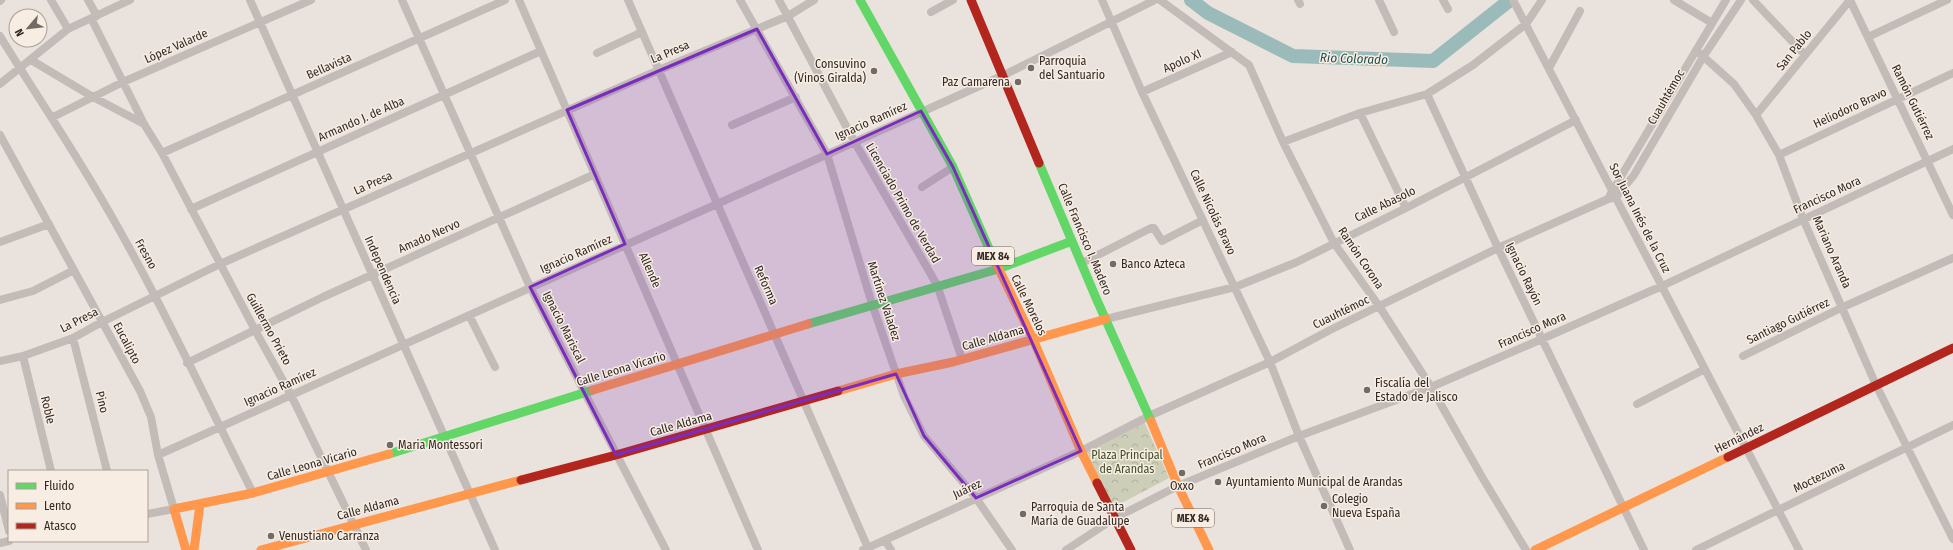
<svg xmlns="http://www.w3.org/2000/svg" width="1953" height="550" font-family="'Fira Sans Condensed',sans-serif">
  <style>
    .park { fill: url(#park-crowns) }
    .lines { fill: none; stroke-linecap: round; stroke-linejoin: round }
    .river { stroke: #9abbb9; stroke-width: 14 }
    .street { stroke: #c2bbb7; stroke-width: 8 }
    .fast { stroke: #63d668; stroke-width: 9 }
    .slow { stroke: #ff974d; stroke-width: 9 }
    .jam { stroke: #b3261e; stroke-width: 9 }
    .marked { fill: #7b2cbf; fill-opacity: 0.2; stroke: #7b2cbf; stroke-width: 3; stroke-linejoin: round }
    .poi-dot { fill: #726a66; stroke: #f7ede3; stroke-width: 1.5 }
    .labels { text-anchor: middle; stroke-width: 3; stroke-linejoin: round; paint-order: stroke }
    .shield { fill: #f7ede3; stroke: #6d645f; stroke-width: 1 }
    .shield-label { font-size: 11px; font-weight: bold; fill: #322926 }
    .street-label { font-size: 12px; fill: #322926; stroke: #f7ede3 }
    .poi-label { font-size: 12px; fill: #322926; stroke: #f7ede3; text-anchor: start }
    .park-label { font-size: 12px; fill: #444f2b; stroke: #f7ede3 }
    .water-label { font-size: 13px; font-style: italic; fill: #1e5051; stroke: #f7ede3 }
  </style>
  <defs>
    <pattern id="park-crowns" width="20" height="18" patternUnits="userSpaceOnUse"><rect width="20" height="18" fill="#ccceb8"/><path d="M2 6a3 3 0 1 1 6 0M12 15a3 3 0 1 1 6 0" fill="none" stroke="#b0b19e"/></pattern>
  </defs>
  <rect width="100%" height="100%" fill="#eae3dd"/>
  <path class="park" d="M1143 419 1169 478 1114 507 1085 448Z"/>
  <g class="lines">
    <path class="river" d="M1191 0 1208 13 1293 56 1433 61 1510 0"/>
    <path class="street" d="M51 0 68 29
      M88 0 97 16
      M250 0 495 550
      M402 0 530 287 666 550
      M519 0 758 550
      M628 0 868 548
      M740 0 827 154 872 304 904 396 924 436 976 498 1012 550
      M779 0 854 141 937 285 962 359
      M1102 0 1142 92 1270 362 1299 436 1350 550
      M1160 0 1249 65 1283 142 1334 243 1379 306 1431 387 1482 477 1526 550
      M1298 0 1300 4
      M1379 0 1394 32
      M1443 0 1448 9
      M1513 0 1799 550
      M1674 0 1712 23
      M1753 0 1805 55
      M1850 0 1953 215
      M0 1 1 0
      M931 12 953 0
      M91 18 144 124 162 153 255 330 291 395 366 550
      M0 36C33 90 69 143 101 198 157 293 203 394 253 493
      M1868 37 1947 0
      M1696 50 1734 84 1756 115 1779 155 1803 219 1876 385 1953 539
      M597 53 642 32
      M31 60 93 97 144 124
      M1549 68 1580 11
      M0 84 68 29 130 0
      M1142 92 1232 52
      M1427 94 1498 248 1644 550
      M1360 113 1406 208
      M1756 115 1850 0
      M53 117 123 82 311 0
      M732 125 796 97
      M0 135 140 391 151 417 158 455 174 509 147 514
      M1283 142 1360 113 1427 94 1473 65 1526 24 1542 0
      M162 153 505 0
      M1779 155 1953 73
      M922 187 953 167
      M1610 195 1726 0
      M191 209 541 51
      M0 242 49 224
      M1082 263 1151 228H1154L1162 241 1203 220
      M0 300 33 291 74 270
      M469 315 495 367
      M1106 319 1235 287 1297 262 1406 208 1576 120
      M73 338 107 471
      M23 356 51 471
      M1743 356 1843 307 1953 258
      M0 361 23 356 73 338 102 322 220 264 659 70 788 16 814 0
      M187 363 323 297 595 174
      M1637 404 1705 369
      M158 455 1004 75 1155 0
      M0 495 9 531
      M885 540 891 550
      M0 543 9 541
      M863 550 1081 451 1149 416 1270 362 1330 330 1498 248 1608 199 1616 197 1634 175 1703 57 1741 0
      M1066 550 1115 518 1178 486 1299 436 1431 387 1542 339 1662 286 1953 149
      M1696 550 1953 425"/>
    <path class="fast" d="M860 0 953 167 991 253
      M1039 163 1096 298 1151 421
      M808 324 998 269 1072 241
      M389 454 593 390"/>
    <path class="slow" d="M991 253 1033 339 1081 451 1097 483
      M593 390 808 324
      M838 391 896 374 953 362 1106 319
      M1151 421 1178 486 1209 550
      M186 550 174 509 253 493 389 454
      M194 550 200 504
      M261 550 521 480
      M1535 550 1728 457"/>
    <path class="jam" d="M971 0 1039 163
      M1728 457 1953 348
      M521 480 616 455 838 391
      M1097 483 1131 550"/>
  </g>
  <path class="marked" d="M757 29 827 154 921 111 953 167 1081 451 976 498 924 436 896 374 616 455 530 287 625 244 567 110Z"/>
  <g class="poi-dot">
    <circle cx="1031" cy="68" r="4"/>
    <circle cx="874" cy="71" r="4"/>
    <circle cx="1018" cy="82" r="4"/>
    <circle cx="1113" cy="264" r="4"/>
    <circle cx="1367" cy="390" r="4"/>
    <circle cx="390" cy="445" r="4"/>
    <circle cx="1182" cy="473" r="4"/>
    <circle cx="1218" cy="482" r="4"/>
    <circle cx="1324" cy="506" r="4"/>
    <circle cx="1023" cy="514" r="4"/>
    <circle cx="271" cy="536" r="4"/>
  </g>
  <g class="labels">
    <g class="shield">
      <rect x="972" y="247" width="42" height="18" rx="3"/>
      <rect x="1172" y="509" width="42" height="18" rx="3"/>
    </g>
    <g class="shield-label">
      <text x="993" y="260">MEX 84</text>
      <text x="1193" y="522">MEX 84</text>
    </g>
    <g class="street-label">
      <text transform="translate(176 46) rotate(-24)" y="4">López Valarde</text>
      <text transform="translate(1794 50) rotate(-51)" y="4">San Pablo</text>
      <text transform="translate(670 52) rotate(-23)" y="4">La Presa</text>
      <text transform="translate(1182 61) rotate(-24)" y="4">Apolo XI</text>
      <text transform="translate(329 66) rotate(-24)" y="4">Bellavista</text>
      <text transform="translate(1666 97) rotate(-60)" y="4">Cuauhtémoc</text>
      <text transform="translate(1913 102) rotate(64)" y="4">Ramón Gutiérrez</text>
      <text transform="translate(1850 108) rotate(-25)" y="4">Heliodoro Bravo</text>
      <text transform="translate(361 119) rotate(-24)" y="4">Armando J. de Alba</text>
      <text transform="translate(871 121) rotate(-24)" y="4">Ignacio Ramírez</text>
      <text transform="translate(373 183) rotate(-24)" y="4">La Presa</text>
      <text transform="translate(1827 195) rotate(-25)" y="4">Francisco Mora</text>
      <text transform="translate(903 203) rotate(60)" y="4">Licenciado Primo de Verdad</text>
      <text transform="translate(1385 204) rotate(-26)" y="4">Calle Abasolo</text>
      <text transform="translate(1213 212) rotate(65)" y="4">Calle Nicolás Bravo</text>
      <text transform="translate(1640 218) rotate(63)" y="4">Sor Juana Inés de la Cruz</text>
      <text transform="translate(429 236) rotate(-24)" y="4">Amado Nervo</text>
      <text transform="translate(1085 239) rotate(67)" y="4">Calle Francisco I. Madero</text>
      <text transform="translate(1832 252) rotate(66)" y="4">Mariano Aranda</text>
      <text transform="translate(146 254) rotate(61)" y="4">Fresno</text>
      <text transform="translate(576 254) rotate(-24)" y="4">Ignacio Ramírez</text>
      <text transform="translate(1361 258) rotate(56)" y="4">Ramón Corona</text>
      <text transform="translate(383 270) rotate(66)" y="4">Independencia</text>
      <text transform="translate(650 270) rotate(66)" y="4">Allende</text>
      <text transform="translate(1524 274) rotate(64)" y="4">Ignacio Rayón</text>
      <text transform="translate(766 285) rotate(66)" y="4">Reforma</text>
      <text transform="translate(884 301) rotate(72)" y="4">Martínez Valadez</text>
      <text transform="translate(1029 305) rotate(64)" y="4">Calle Morelos</text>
      <text transform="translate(1341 312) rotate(-26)" y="4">Cuauhtémoc</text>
      <text transform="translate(79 320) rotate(-27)" y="4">La Presa</text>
      <text transform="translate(1788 321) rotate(-26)" y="4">Santiago Gutiérrez</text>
      <text transform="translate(564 327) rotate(63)" y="4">Ignacio Mariscal</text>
      <text transform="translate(269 329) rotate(61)" y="4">Guillermo Prieto</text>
      <text transform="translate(1532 330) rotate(-24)" y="4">Francisco Mora</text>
      <text transform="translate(993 338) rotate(-16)" y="4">Calle Aldama</text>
      <text transform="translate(127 343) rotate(62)" y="4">Eucalipto</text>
      <text transform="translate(621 369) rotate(-17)" y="4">Calle Leona Vicario</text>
      <text transform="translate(280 387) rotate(-24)" y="4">Ignacio Ramírez</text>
      <text transform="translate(102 402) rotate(76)" y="4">Pino</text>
      <text transform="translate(48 410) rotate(76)" y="4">Roble</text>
      <text transform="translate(681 424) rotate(-16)" y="4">Calle Aldama</text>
      <text transform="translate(1739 438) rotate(-26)" y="4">Hernández</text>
      <text transform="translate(1232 451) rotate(-23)" y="4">Francisco Mora</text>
      <text transform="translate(312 464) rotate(-16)" y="4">Calle Leona Vicario</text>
      <text transform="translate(1819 477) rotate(-26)" y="4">Moctezuma</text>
      <text transform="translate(967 489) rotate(-25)" y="4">Juárez</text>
      <text transform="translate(368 508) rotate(-15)" y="4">Calle Aldama</text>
    </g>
    <g class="poi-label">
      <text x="1039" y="65">Parroquia<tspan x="1039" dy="14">del Santuario</tspan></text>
      <text x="866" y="68" text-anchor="end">Consuvino<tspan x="866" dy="14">(Vinos Giralda)</tspan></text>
      <text x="1010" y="86" text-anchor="end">Paz Camarena</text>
      <text x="1121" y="268">Banco Azteca</text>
      <text x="1375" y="387">Fiscalía del<tspan x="1375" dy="14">Estado de Jalisco</tspan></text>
      <text x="398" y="449">Maria Montessori</text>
      <text x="1226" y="486">Ayuntamiento Municipal de Arandas</text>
      <text x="1182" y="490" text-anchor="middle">Oxxo</text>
      <text x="1332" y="503">Colegio<tspan x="1332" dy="14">Nueva España</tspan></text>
      <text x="1031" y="511">Parroquia de Santa<tspan x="1031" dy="14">María de Guadalupe</tspan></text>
      <text x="279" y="540">Venustiano Carranza</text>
    </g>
    <g class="park-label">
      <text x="1127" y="459">Plaza Principal<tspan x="1127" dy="14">de Arandas</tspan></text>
    </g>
    <g class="water-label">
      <text transform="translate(1354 58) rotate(2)" y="5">Rio Colorado</text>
    </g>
  </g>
  <rect x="8" y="470" width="140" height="72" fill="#f7ede3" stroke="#a89f97"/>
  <rect x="16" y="483" width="20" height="6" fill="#63d668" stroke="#a89f97"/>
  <text x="44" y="490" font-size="12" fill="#322926">Fluido</text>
  <rect x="16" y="503" width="20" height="6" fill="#ff974d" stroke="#a89f97"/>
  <text x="44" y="510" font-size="12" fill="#322926">Lento</text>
  <rect x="16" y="523" width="20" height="6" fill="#b3261e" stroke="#a89f97"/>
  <text x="44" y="530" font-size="12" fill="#322926">Atasco</text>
  <g transform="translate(28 28) rotate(242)"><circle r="19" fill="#f7ede3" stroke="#a89f97"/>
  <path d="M0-3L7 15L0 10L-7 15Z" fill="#726a66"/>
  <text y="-6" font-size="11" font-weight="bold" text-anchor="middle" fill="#322926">N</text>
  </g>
</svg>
